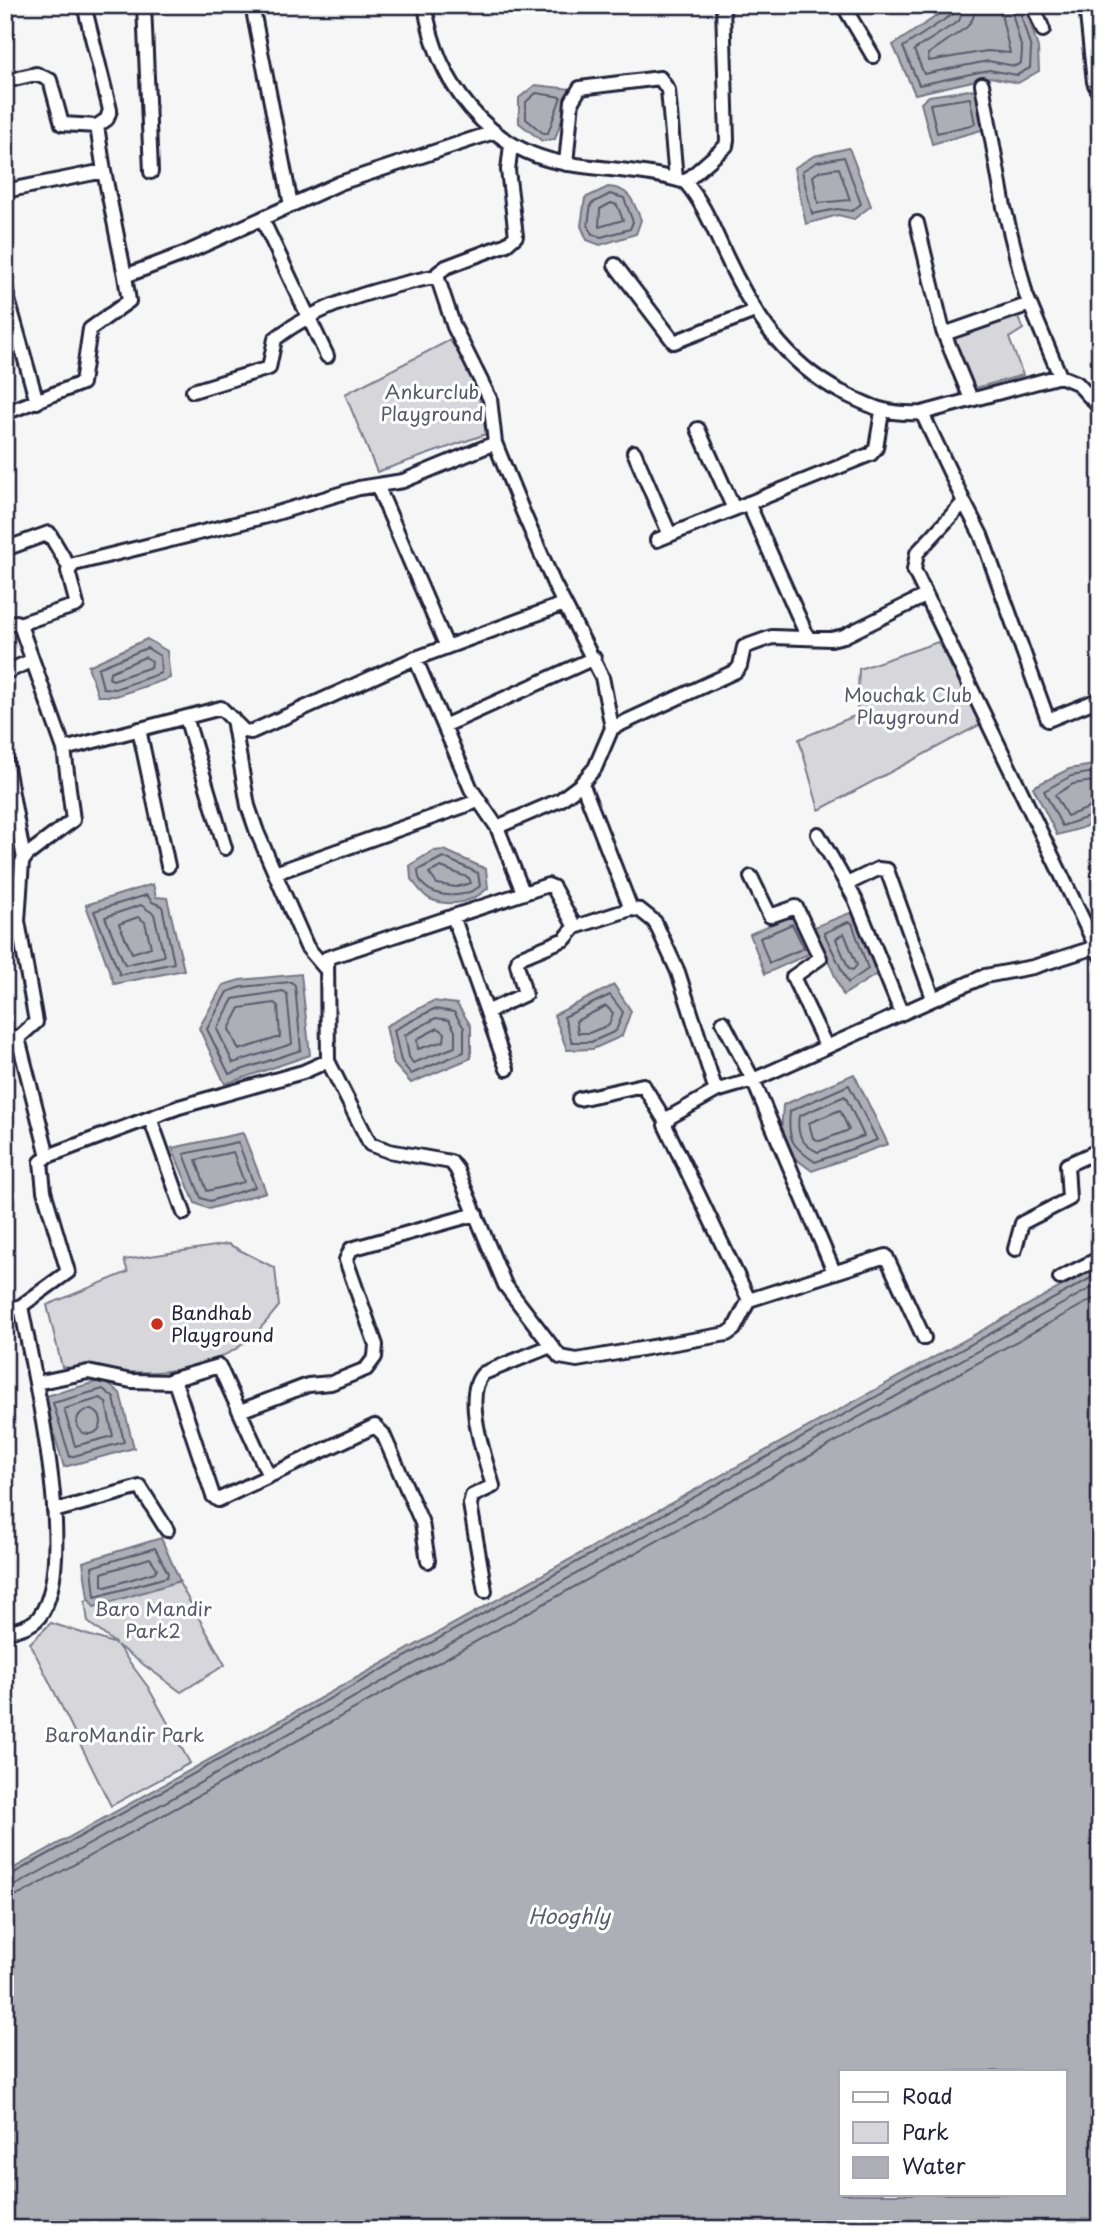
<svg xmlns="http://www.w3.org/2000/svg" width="1105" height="2234" font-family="'Playpen Sans',sans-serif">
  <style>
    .green { fill: #d7d7db; stroke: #7c7c8b; stroke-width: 2 }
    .water { fill: #aeaeb7; stroke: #767685; stroke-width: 2; fill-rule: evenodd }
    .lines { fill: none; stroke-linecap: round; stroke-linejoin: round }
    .shore { stroke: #5a5a6d; stroke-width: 2 }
    .minor-casing { stroke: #22223b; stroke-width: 18 }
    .minor { stroke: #fff; stroke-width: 12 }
    .poi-dot { fill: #c8321e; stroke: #fff; stroke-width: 2.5 }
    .labels { text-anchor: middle; stroke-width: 6; stroke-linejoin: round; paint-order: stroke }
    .park-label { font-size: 19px; fill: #58586b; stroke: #fff }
    .poi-label { font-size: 19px; fill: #22223b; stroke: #fff; text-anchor: start }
    .water-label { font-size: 21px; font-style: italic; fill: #5a5a6d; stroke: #fff }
  </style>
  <rect width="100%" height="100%" fill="#f6f6f7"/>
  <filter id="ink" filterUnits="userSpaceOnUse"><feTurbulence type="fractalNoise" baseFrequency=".0143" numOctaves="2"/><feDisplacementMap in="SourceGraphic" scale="14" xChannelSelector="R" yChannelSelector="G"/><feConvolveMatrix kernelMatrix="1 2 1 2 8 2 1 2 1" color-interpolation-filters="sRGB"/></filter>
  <g filter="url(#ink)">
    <path class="green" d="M1014 309 1023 329 1009 338 1023 375 972 389 946 334Z
      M450 340 476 382 486 434 377 472 345 394Z
      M938 642 981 724 819 810 799 739 857 715 859 669Z
      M228 1244 275 1268 279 1306C269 1318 258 1333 246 1342 192 1382 125 1373 62 1367L47 1305 128 1272 124 1260Z
      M172 1570 225 1665 181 1692 117 1645 148 1687 190 1763 111 1806 30 1643 51 1623 116 1644 88 1622 85 1601Z"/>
    <path class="water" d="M953 5H1025L1038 48 1039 71 1018 83 990 77 915 94 893 45Z
      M535 85 572 89 555 139 542 141 519 123V98Z
      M977 89 985 129 932 144 921 103 929 96Z
      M849 148 871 206 854 219 838 215 806 224 794 168 814 156Z
      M608 187C630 188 633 201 641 220L636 234 600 245 587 240 581 226 585 198Z
      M147 639 167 651 170 678 116 696H98L88 666Z
      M1100 764V819L1082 828 1057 835 1033 787 1069 769Z
      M444 850 486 869 488 888C473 902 451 908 430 899 423 896 416 885 411 879L410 865 433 851Z
      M153 884 156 897 167 898 184 970 114 984 86 905Z
      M855 911 877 974 843 995 814 927Z
      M797 913 815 951 765 974 750 934Z
      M301 974 310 1055 225 1084 199 1028 223 985 240 980Z
      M614 985 631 1011 622 1036 593 1049 567 1050 554 1015Z
      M433 1001 457 1004 471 1026V1058L411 1083 394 1064 386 1026Z
      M854 1074 888 1144 812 1171 792 1156 781 1133 783 1105Z
      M243 1133 266 1192 209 1209 195 1203 172 1148Z
      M1100 1265V2229H5V1873ZM841 2071H1065V2194H841Z
      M103 1380 120 1393 134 1448 64 1467 43 1397Z
      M161 1538 180 1581 94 1607 88 1598 83 1562Z"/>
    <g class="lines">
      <path class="shore" d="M956 5 953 14 903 47 919 85 989 70 1017 75 1030 68 1031 49 1018 5
        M965 5 959 21 914 50 924 74 988 61 1015 66 1021 63 1022 50 1010 5
        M976 5 973 18 967 27 928 54 929 61 987 51 1010 53 999 5
        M536 93 561 97 548 133H543L526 119V102Z
        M970 98 975 124 937 133 930 104Z
        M844 157 861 204 852 211 837 209 812 214 802 171 817 162Z
        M839 168 850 200 818 203 813 176 820 171Z
        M610 194 624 198 633 222 630 229 601 237 592 234 588 225 591 204Z
        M611 203 617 205 623 220 599 227 600 209Z
        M147 648 160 656 161 673 115 689 103 688 98 668Z
        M145 657 152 661 151 667 113 680 109 678 110 672Z
        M1100 771 1071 776 1044 791 1062 826 1100 813
        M1100 780 1073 784 1055 795 1067 816 1100 804
        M443 857 478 873 480 886C463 901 418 899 418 870Z
        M441 867 469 878 471 883 456 887 437 884 429 873Z
        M147 895 152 902 162 906 174 963 120 975 94 911Z
        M141 905 154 914 164 956 125 965 105 917Z
        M138 917 145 922 151 947 132 953 119 924Z
        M848 922 852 923 868 969 848 983 824 933Z
        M792 924 804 948 769 963 760 938Z
        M844 933 857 965 853 970 849 969 836 939Z
        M291 982 295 985 301 1050 229 1074 207 1029 227 992 242 987Z
        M283 991 287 994 292 1044 233 1063 217 1029 233 999Z
        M610 995 623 1012 616 1031 591 1042H572L564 1017Z
        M274 1003 278 1006 280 1037 239 1050 229 1029 240 1008Z
        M606 1006 613 1013 609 1025 589 1033H578L576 1021Z
        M434 1009 454 1012 464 1028V1052L411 1074 401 1061 394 1030Z
        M436 1018 449 1020 455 1031V1047L413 1063 409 1057 405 1035Z
        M438 1028 445 1033 444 1041 418 1049 417 1039Z
        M849 1085 877 1140 815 1162C792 1146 787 1140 790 1111Z
        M845 1096 864 1136 818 1152C802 1145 796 1134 799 1116Z
        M840 1110 849 1130 820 1141 813 1138 809 1123Z
        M238 1142 255 1187 210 1201 201 1198 184 1154Z
        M233 1152 244 1182 207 1191 196 1160Z
        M103 1389 114 1398 124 1442 70 1457 53 1403Z
        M101 1398 106 1403 113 1436 75 1446 64 1409Z
        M77 1422a12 12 0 1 1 24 0a12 12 0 1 1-24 0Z
        M155 1548 168 1573 167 1577 95 1597 92 1567Z
        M150 1558 157 1568 155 1572 106 1587 102 1585V1573Z
        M5 1878 1100 1273
        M5 1887 16 1885 1100 1283
        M5 1898 21 1894 1100 1295"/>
      <g class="minor-casing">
        <path id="minor" d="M84 5 110 110 107 119 97 126
          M144 5 151 172
          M252 5 291 205
          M425 5C436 82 488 152 569 164 607 170 647 170 685 182 704 203 714 231 726 256 752 312 785 363 841 392 872 407 886 415 922 413L1060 376 1077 383 1100 408
          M843 5 873 56
          M1033 5 1043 30
          M1086 5 1094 82 1100 96
          M5 81 36 74 50 80 62 124 97 126 104 171
          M982 84 1004 207 1026 295 1060 376
          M511 145 508 170 516 236 507 244 446 267 438 273V279L454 327 490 399 495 443 523 512 554 584 602 677 612 728 595 768 580 785 560 800 497 827 523 892
          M566 164 572 101 580 88 660 78 668 90 676 179
          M685 182 726 146 727 140 723 5
          M5 191 104 171 125 276
          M262 219 327 356
          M917 223 943 331 971 399
          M615 265 674 342 755 311
          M5 289 37 402
          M944 334 1030 304
          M193 391 269 368 275 339C320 303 383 287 438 276
          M5 413 82 383 90 329 129 301 125 276 186 253 340 183 494 132
          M922 413 964 502 917 553 914 570 1100 955
          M698 429 734 509
          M634 452 670 535
          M377 485 447 647
          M964 502 981 535 1048 720 1100 699
          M748 503 808 638
          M657 540 871 454 876 448 882 412
          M5 549 49 533 69 567
          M19 624 77 605 68 571 74 564 267 516 359 488 403 481 495 443
          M5 625 16 622 20 625 64 749
          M415 658 471 789 497 827
          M5 673 32 660
          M186 717 225 848
          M233 719 248 806 257 832 307 947 325 968
          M444 726 594 658
          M612 728 736 671 740 666 744 647 772 637 831 639 844 636 925 596
          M139 729 168 866
          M5 756 24 859
          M582 783 631 909
          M818 834 855 899 901 1012
          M275 873 478 801
          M751 877 770 916 796 907 820 958 793 977 826 1046
          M847 884 878 869 887 870 933 998
          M548 885 553 887 575 927 631 909 640 910 655 922 678 972 716 1091 670 1117 665 1125 749 1300 734 1329 727 1334 577 1360 560 1357 505 1285 457 1170 451 1162 389 1151 370 1144 328 1061 327 958Z
          M453 916 507 1069
          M487 1012 525 994 517 964 519 958 565 939 575 927
          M723 1022 753 1080 834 1272
          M5 1035 18 1038 48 1156
          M18 1038 36 1022 18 921 22 862 27 855 73 820 64 749 221 708 244 731 251 732 411 660 564 604
          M716 1091 753 1080 985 976 1033 967 1096 947
          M579 1099 643 1085 666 1122
          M150 1118 184 1213
          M1015 1249 1022 1223 1069 1199 1067 1165 1100 1150
          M1060 1278 1100 1258
          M749 1300 886 1256 924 1338
          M5 1311 21 1306
          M171 1380 219 1366 269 1476
          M36 1383 88 1372 131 1381 175 1382 213 1496 218 1500 375 1426 383 1434 422 1523 428 1561
          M240 1411 308 1385 331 1383 366 1369 375 1357 376 1345 346 1260 351 1249 476 1214
          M54 1511 140 1487 167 1530
          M485 1591 470 1504 472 1496 493 1486C486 1461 461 1393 484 1373L551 1346
          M5 1632C17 1629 31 1627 39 1617 80 1564 33 1372 21 1306L68 1272 44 1191 41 1162 48 1156 179 1107 303 1072 328 1061"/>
      </g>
      <use href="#minor" class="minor"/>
    </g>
  </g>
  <circle class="poi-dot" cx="157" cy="1324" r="7"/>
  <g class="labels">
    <g class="park-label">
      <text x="432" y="399">Ankurclub<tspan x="432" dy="22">Playground</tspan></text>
      <text x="908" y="702">Mouchak Club<tspan x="908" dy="22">Playground</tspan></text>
      <text x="153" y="1616">Baro Mandir<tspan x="153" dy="22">Park2</tspan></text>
      <text x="124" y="1742">BaroMandir Park</text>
    </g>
    <g class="poi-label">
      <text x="171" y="1320">Bandhab<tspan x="171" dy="22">Playground</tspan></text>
    </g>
    <g class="water-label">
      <text x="569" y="1924">Hooghly</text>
    </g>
  </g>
  <rect width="1105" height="2234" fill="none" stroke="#fff" stroke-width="28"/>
  <rect x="14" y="14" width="1077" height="2206" fill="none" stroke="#22223b" stroke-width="2.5" filter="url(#ink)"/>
  <rect x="839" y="2070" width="228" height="126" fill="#ffffff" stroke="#a7a7b1" stroke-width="2"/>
  <rect x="853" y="2092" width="35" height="10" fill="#ffffff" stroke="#a7a7b1" stroke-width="2"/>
  <text x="902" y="2104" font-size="21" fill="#22223b">Road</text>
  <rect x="853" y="2122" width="35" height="21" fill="#d7d7db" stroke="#a7a7b1" stroke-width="2"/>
  <text x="902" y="2140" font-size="21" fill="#22223b">Park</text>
  <rect x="853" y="2157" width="35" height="21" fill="#aeaeb7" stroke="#a7a7b1" stroke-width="2"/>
  <text x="902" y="2174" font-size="21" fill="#22223b">Water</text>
</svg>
